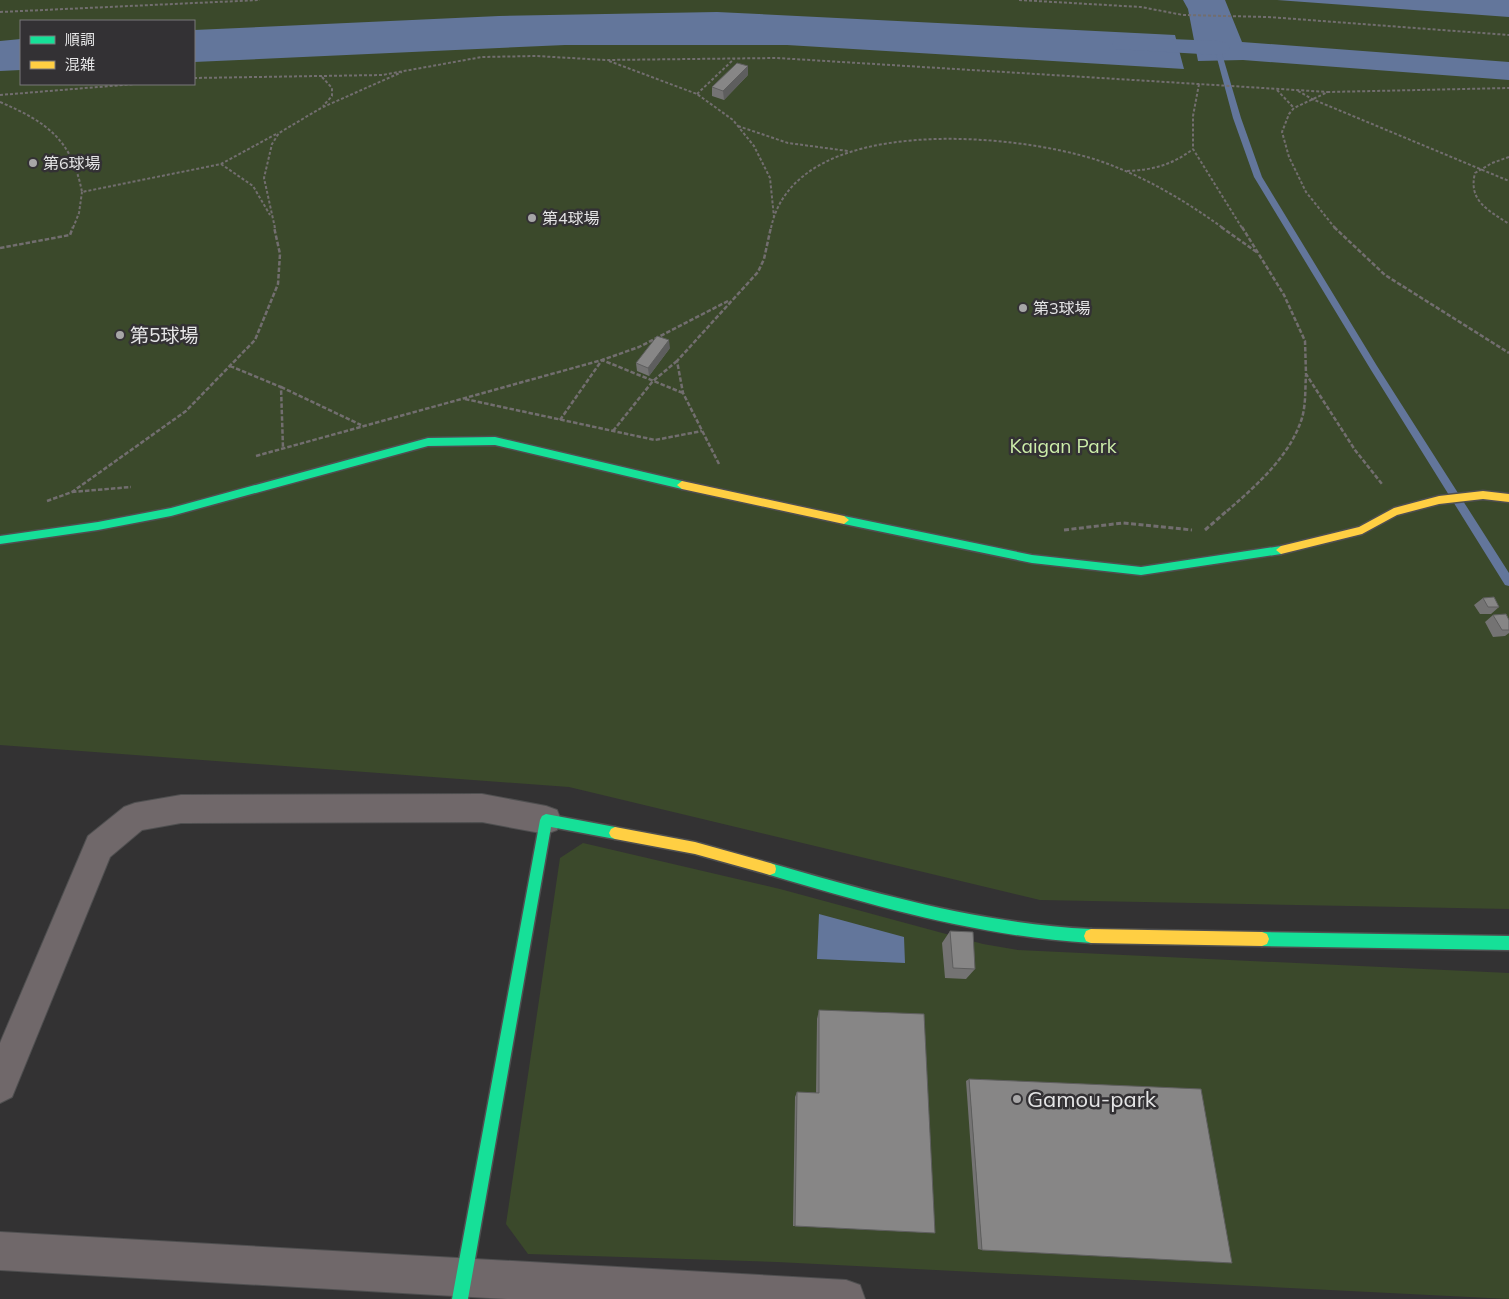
<svg xmlns="http://www.w3.org/2000/svg" width="1509" height="1299" font-family="Mulish,'Noto Sans JP',sans-serif">
  <style>
    .green { fill: #3b492b; fill-rule: evenodd }
    .water { fill: #63769b }
    .lines { fill: none; stroke-linecap: round; stroke-linejoin: round }
    .stream { fill: #63769b; fill-rule: evenodd }
    .canal { fill: #63769b; fill-rule: evenodd }
    .street-casing { stroke: #4f4f50; stroke-width: 2 }
    .fast-casing { stroke: #4f4f50; stroke-width: 3 }
    .slow-casing { stroke: #4f4f50; stroke-width: 3 }
    .path-far2 { stroke: #726e6f; stroke-width: 2; stroke-dasharray: 3 2; stroke-linecap: butt }
    .path-far1 { stroke: #726e6f; stroke-width: 2.5; stroke-dasharray: 4.5 2; stroke-linecap: butt }
    .path { stroke: #726e6f; stroke-width: 3; stroke-dasharray: 5 2.5; stroke-linecap: butt }
    .street { fill: #70686a; fill-rule: evenodd }
    .fast { fill: #16e098; fill-rule: evenodd }
    .slow { fill: #ffcf43; fill-rule: evenodd }
    .wall { fill: #747373 }
    .shaded-wall { fill: #5e5e5e }
    .building { fill: #878686; stroke: #5e5e5e }
    .poi-dot { fill: #a7a6a7; stroke: #333134; stroke-width: 2 }
    .labels { text-anchor: middle; stroke-width: 5; stroke-linejoin: round; paint-order: stroke }
    .far-poi-label { font-size: 16px; fill: #e5e5e6; stroke: #333134; text-anchor: start }
    .poi-label { font-size: 19px; fill: #e5e5e6; stroke: #333134; text-anchor: start }
    .park-label { font-size: 19px; fill: #cdeeaa; stroke: #333134 }
    .near-poi-label { font-size: 22px; fill: #e5e5e6; stroke: #333134; text-anchor: start }
  </style>
  <rect width="100%" height="100%" fill="#333233"/>
  <path class="green" d="M0 0H1509V909L1040 900 569 787 0 745ZM21 21H194V84H21Z
    M583 843 780 889 983 944 1018 950 1509 973V1299L777 1262 528 1254 506 1224 560 858Z"/>
  <path class="water" d="M1183 0H1225L1242 42 1509 62V80L1243 60 1198 61 1188 9Z
    M1277 0H1509V17Z
    M717 12 1175 35 1184 69 787 45H565L194 62V30L499 16Z
    M21 39V70L0 71V41Z
    M819 914 904 937 905 963 817 959Z"/>
  <g class="lines">
    <path class="stream" d="M1217 45 1220 47 1241 118 1262 177 1377 366 1509 573V586L1505 585 1371 370 1254 177 1233 118 1214 47Z"/>
    <path class="canal" d="M1124 37 1218 41 1227 43 1230 48 1227 53 1218 55 1115 49 1112 44 1115 39Z"/>
    <g class="street-casing">
      <path id="street" d="M482 794 546 806 557 810 561 820 557 830 546 834 482 822 181 823 142 830 110 857 12 1097 0 1103V1043L88 836 124 807 135 803 181 795Z
        M0 1232 846 1280 860 1285 865 1299H507L0 1270Z"/>
    </g>
    <g class="fast-casing">
      <path id="fast" d="M495 437 682 481 687 485 682 489 495 445 428 446 171 516 98 530 0 544V536L98 522 171 508 428 438Z
        M844 516 1032 555 1141 567 1281 546 1286 550 1281 554 1141 575 1032 563 844 524 839 520Z
        M546 814 615 827 619 829 621 833 619 837 615 839 551 827 468 1299H452L540 820 542 816Z
        M770 863C878 894 978 923 1091 929L1096 931 1098 936 1096 941 1091 943C978 936 878 907 770 875L765 873 764 869 765 865Z
        M1262 932 1509 936V950L1262 946 1257 944 1255 939 1257 934Z"/>
    </g>
    <g class="slow-casing">
      <path id="slow" d="M682 481 844 516 849 520 844 524 682 489 677 485Z
        M1483 491 1509 494V502L1483 499 1439 504 1397 515 1362 534 1281 554 1276 550 1281 546 1359 527 1394 508 1439 496Z
        M615 827 695 842 770 863 775 865 776 869 775 873 770 875 695 854 615 839 611 837 609 833 611 829Z
        M1091 929 1262 932 1267 934 1269 939 1267 944 1262 946 1091 943 1086 941 1084 936 1086 931Z"/>
    </g>
    <path class="path-far2" d="M1019 0 1141 7 1183 15 1268 17 1509 35
      M0 12 260 0
      M609 61 697 94 733 120 754 146 770 178 774 217
      M322 77 332 88V96L323 106
      M194 78 382 75 482 57 536 56 605 60 777 58 1328 92
      M1199 84 1193 116V149L1242 228
      M1277 90 1294 108
      M1298 91 1312 99 1509 181
      M697 94 734 59
      M0 95 135 84
      M0 102C47 122 72 140 82 192L221 164 278 133
      M738 126 788 143 848 151
      M1509 157 1492 163 1475 173C1468 201 1488 210 1509 224
      M221 164 253 186 270 215
      M1127 171C1153 170 1172 165 1193 149
      M73 228 79 213 82 192
      M275 228 264 178 272 144 279 133 321 108 402 72
      M771 228C795 112 1014 133 1097 160 1144 176 1184 200 1223 228
      M1335 228 1306 192 1289 157 1282 132 1289 114 1294 108 1328 92 1509 88"/>
    <path class="path-far1" d="M1221 227 1258 253
      M1242 227 1284 295 1305 341 1306 374 1355 450 1382 484
      M1334 227 1385 275 1509 353
      M0 248 70 235 73 227
      M230 366 281 387 283 448
      M281 387 361 425
      M465 399 655 440 702 431
      M560 420 602 360 683 393
      M613 431 653 381 677 361
      M256 456 602 360 639 347 728 301
      M719 464 683 393 677 361 758 272 764 259 771 227
      M72 492 131 487
      M47 501 72 492 186 411 255 340 278 284 280 254 274 227
      M1227 511C1257 485 1290 456 1302 418 1306 404 1305 389 1306 375"/>
    <path class="path" d="M1064 530 1123 523 1192 530
      M1205 530 1228 510"/>
    <use href="#street" class="street"/>
    <use href="#fast" class="fast"/>
    <use href="#slow" class="slow"/>
  </g>
  <path class="wall" d="M748 75 724 100 712 96V87Z
    M670 348 649 376 637 371 636 363Z
    M1483 598 1499 607 1491 614H1480L1474 605Z
    M1493 615 1509 620V633L1505 636 1493 637 1485 622Z
    M950 931 975 969 966 979 945 978 942 943Z
    M819 1010 935 1233 793 1226 795 1097 797 1092 816 1093 817 1019Z
    M969 1079 982 1250 978 1249 966 1081Z"/>
  <path class="shaded-wall" d="M748 66V75L724 100 723 91Z
    M669 340 670 348 649 376 648 368Z"/>
  <path class="building" d="M737 63 748 66 723 91 712 87Z
    M657 336 669 340 648 368 636 363Z
    M1494 597 1499 607H1488L1483 598Z
    M1506 614 1509 620V630H1502L1493 615Z
    M950 931 973 932 975 969 953 968Z
    M819 1010 924 1014 935 1233 795 1226 797 1092 819 1093Z
    M969 1079 1201 1089 1232 1263 982 1250Z"/>
  <g class="poi-dot">
    <circle cx="33" cy="163" r="5"/>
    <circle cx="532" cy="218" r="5"/>
    <circle cx="1023" cy="308" r="5"/>
    <circle cx="120" cy="335" r="5"/>
    <circle cx="1017" cy="1099" r="5"/>
  </g>
  <g class="labels">
    <g class="far-poi-label">
      <text x="43" y="169">第6球場</text>
      <text x="542" y="224">第4球場</text>
      <text x="1033" y="314">第3球場</text>
    </g>
    <g class="poi-label">
      <text x="130" y="342">第5球場</text>
    </g>
    <g class="park-label">
      <text x="1063" y="453">Kaigan Park</text>
    </g>
    <g class="near-poi-label">
      <text x="1027" y="1107">Gamou-park</text>
    </g>
  </g>
  <rect x="20" y="20" width="175" height="65" fill="#333134" stroke="#7a797b"/>
  <rect x="30" y="36" width="25" height="8" fill="#16e098" stroke="#7a797b"/>
  <text x="65" y="45" font-size="15" fill="#e5e5e6">順調</text>
  <rect x="30" y="61" width="25" height="8" fill="#ffcf43" stroke="#7a797b"/>
  <text x="65" y="70" font-size="15" fill="#e5e5e6">混雑</text>
</svg>
